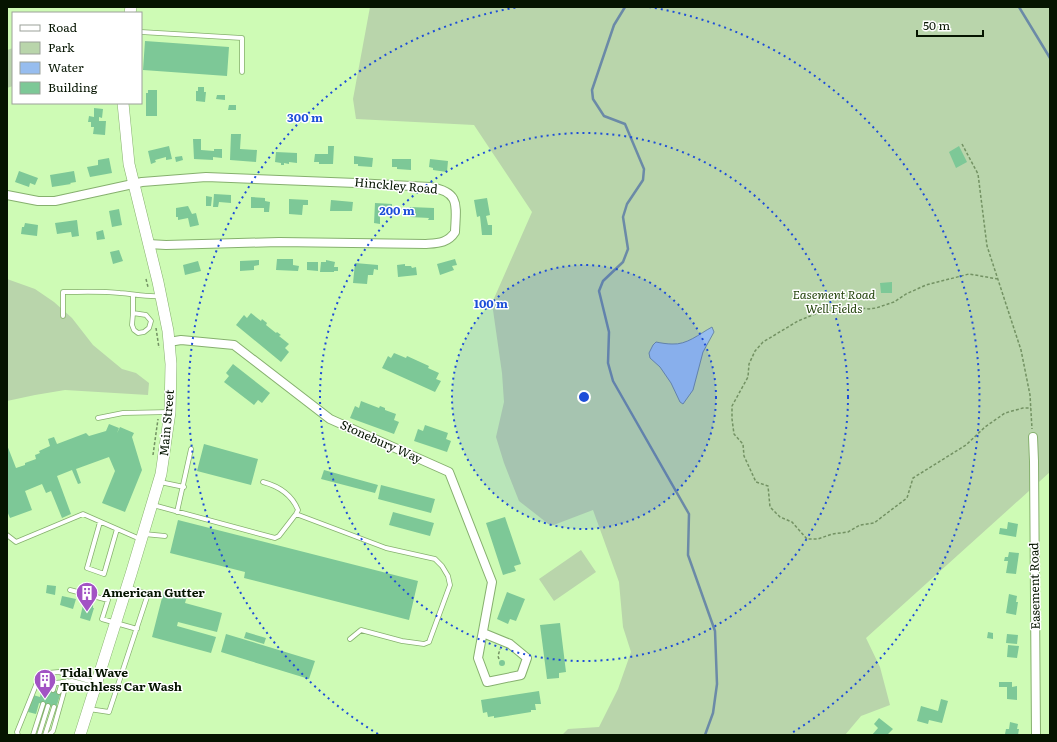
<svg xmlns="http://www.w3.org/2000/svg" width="1057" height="742" font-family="Literata,serif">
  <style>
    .green { fill: #b9d5ab }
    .water { fill: #97bdef; stroke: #6b8aa7 }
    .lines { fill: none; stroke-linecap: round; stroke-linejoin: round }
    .stream { stroke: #6b8aa7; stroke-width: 2.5 }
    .building { fill: #7dc897 }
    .service-casing { stroke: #86b06e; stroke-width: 5.5 }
    .minor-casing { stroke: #86b06e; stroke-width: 10 }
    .secondary-casing { stroke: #86b06e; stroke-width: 12 }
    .path { stroke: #739263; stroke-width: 1.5; stroke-dasharray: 3 2; stroke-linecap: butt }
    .service { stroke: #fff; stroke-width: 4 }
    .minor { stroke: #fff; stroke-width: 8 }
    .secondary { stroke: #fff; stroke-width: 11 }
    .ring { fill: none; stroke: #1d4ed8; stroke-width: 2; stroke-dasharray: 2 4 }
    .labels { text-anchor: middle; stroke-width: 3; stroke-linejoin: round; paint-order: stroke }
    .street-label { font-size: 12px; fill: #051400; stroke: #fff }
    .park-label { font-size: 12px; font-style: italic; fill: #25450d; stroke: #fff }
    .poi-label { font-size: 12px; font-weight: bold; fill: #051400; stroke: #fff; text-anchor: start }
    .centre { fill: #1d4ed8; stroke: #fff; stroke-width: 2 }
    .ring-label { font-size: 12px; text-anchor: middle; font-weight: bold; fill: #1d4ed8; stroke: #fff; stroke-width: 3; stroke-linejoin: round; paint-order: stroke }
  </style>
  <rect width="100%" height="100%" fill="#cefbb5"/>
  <path class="green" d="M370 7H1050V472L866 638 880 667 890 705 861 716 845 735H562L568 729 599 727 618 689 631 652 623 627 619 582 593 510 551 526 519 501 504 463 496 437 504 402 502 373 492 303 532 212 474 125 356 119 353 99Z
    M13 48V86L7 88V50Z
    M7 279 35 289 54 302 72 318 93 345 122 369 136 373 149 383 148 395 65 390 35 395 7 401Z
    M581 550 596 572 554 601 539 579Z"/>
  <path class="water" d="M712 327 714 332 703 352 693 390 683 404 680 402 671 383 660 367 650 358 649 353 653 345 656 342C661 343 667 344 672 344 687 345 699 334 712 327Z"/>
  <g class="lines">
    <path class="stream" d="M625 7 614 25 592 90 593 99 604 116 625 124 644 169 643 180 627 204 623 217 628 249 623 262 603 281 599 291 609 332 608 363 613 381 689 514 688 555 715 631 717 684 713 713 705 735
      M1019 7 1050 58"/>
  </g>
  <path class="building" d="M145 41 229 47 227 76 143 70Z
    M198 87H204V92H206L205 102 196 101V91H198Z
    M148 90H157V116H146V93H148Z
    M217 95H225V100L216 99Z
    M229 105H236V110H228Z
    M94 108 103 109 102 118 99 117V121H106L105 135 93 134 94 127H91V122H88L89 116 94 117Z
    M231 134H241L240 149 257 150 256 162 230 160Z
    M193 139H201V150L214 151V149H222V158L213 157V160L194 159Z
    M169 146 172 159 166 160V157L155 160 156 162 151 164 148 151Z
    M328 146H334L333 164H319V162H314L315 154H328Z
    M959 146 967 162 956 168 949 152Z
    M276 152 297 153V163L289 162V164L284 163V165H281V163L275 162Z
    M182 156 183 160 176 162 175 157Z
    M354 156 373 158 372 167 358 166V164H354Z
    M109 158 112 173 90 177 87 167 98 165V160Z
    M392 159H411V170L397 169V167H392Z
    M430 159 448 161 447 172 433 170V168L429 167Z
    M19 171 38 178 35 185 30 183 29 187 15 182Z
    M74 171 76 182 70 183 71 184 52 187 50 175Z
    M214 194 231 195V203L219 202 218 207H213Z
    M206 196 212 197 211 206H206Z
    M251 197 265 198V201L270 202 269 212H264V208H251Z
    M487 198 490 215 486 216 488 225H492V235H482L480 216 477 217 474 200Z
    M289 199 308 200V205H303L302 215 289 214Z
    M331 200 353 202 352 211H330Z
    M375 203 392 204V214L380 213V224L374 223Z
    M188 206 192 214 196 213 199 225 190 227 188 218 178 220V217H176V208Z
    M410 207 434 208V220H428L429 218 410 217Z
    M119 209 122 225 112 227 109 211Z
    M77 220 79 236 72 237 71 232 57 234 55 223Z
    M25 223 38 225 37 236 21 234 22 227H24Z
    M103 230 105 239 97 240 96 232Z
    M119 250 123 261 113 264 110 252Z
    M277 259H293V265L299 266 298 271 276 270Z
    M455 259 457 265 452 266 454 270 440 275 437 264Z
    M259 260V265L254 266V270L240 271V261Z
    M326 260 335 262 334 267H338V271H334V272H320L321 262H326Z
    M198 261 201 271 185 275 183 265Z
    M307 262H318V271L307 270Z
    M355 263 378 265V270L374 269 373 275H368L367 284 353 283Z
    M405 264V266H411L412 268 416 267 417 275 398 277 397 265Z
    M892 282V293H881L880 283Z
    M251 313 261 321 262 319 267 323 266 325 276 333 277 332 281 335 279 336 289 344 285 348 289 352 281 362 236 325 244 315 247 318Z
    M394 353 406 358 407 356 429 366 428 368 439 373 436 379 441 381 435 392 382 368 388 356 391 358Z
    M233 364 270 393 262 403 258 400 254 405 224 382 229 376 226 373Z
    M361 401 379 408 380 406 385 408V410L396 414 394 420 399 422 394 434 350 418 355 406 359 408Z
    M109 424 119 428 117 433 120 427 134 433 132 437 142 470 125 512 102 503 115 471 109 457 76 469 81 483 78 484 72 470 57 476 71 514 62 518 51 491 46 493 42 484 25 491 32 510 10 518 7 511V445L16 468 25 465V463L36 459 35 455 40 453 39 451 50 446 48 439 54 437 57 444 86 433 89 436 106 431Z
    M425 425 448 433 446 439 451 441 447 452 414 441 418 429 423 431Z
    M204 444 258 459 251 485 197 471Z
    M324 470 378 485 375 493 321 479Z
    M381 485 435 499 431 513 378 499Z
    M393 512 434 523 430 536 389 525Z
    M505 517 521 564 514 566 516 571 503 575 486 523Z
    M178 520 418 581 409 620 244 578 245 572 170 553Z
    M1008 522 1018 524 1016 537 999 534 1000 528 1007 529Z
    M1009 552 1019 553 1016 574 1006 573 1008 561H1004L1005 557H1008Z
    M47 585 56 586 55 595 46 593Z
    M164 590 187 596 185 603 222 613 217 632 178 622 177 626 216 637 211 653 152 637Z
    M507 592 525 599 516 621 510 619 508 624 497 619Z
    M1009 594 1017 596 1016 602H1018L1016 615 1006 613Z
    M62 596 76 599 73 609 60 605Z
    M86 603 93 605V608H94L90 621 80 618 83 605 85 606Z
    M560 623 566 672 559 673V678L547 679 540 625Z
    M246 632 266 638 264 644 244 638Z
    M988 632 993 633V639L987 638Z
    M226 634 315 661 309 679 221 652Z
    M1007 634 1018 635 1017 644 1006 643Z
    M1008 645 1019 646 1017 658 1007 657Z
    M499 663a3 3 0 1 1 6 0a3 3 0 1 1-6 0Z
    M999 682H1012V687L1017 686V700L1007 699V687H999Z
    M42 687 61 692 56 708 39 703 36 714 28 712 33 695 40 697Z
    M539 691 541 704H535L536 710H531V712L494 718V716L488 717 487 712 483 713 481 700Z
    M941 699 948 701 942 723 929 720 928 724 917 721 921 706 938 711Z
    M879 718 893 729 887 735H872L878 728 874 724Z
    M1010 722 1018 724 1017 729H1019L1018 735 1005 734 1006 729H1009Z"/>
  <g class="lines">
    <g class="service-casing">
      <path id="service" d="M141 32 242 38V72
        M133 296V313L132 325 134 330 138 333 144 332 149 328 151 321 146 315 133 313
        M63 316V292C81 292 101 291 120 293 134 294 146 297 160 296
        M98 418 123 413 170 412
        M160 482 184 487
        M153 505 275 538 279 536 296 514 298 510C292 495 278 486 263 482
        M177 512 191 449
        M296 514 386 548 435 559 442 566 448 576 450 585 429 642 424 644 402 641 361 630 350 639
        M100 522 87 568 104 574 117 529
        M144 534 165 536
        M7 535 16 542 83 514 140 539
        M70 590 108 600 102 619 137 629
        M48 689 50 682 55 683 72 681 95 687
        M53 690 55 683
        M59 692 62 682
        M89 709 109 712 148 594 127 587
        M18 735 17 732 38 680 47 673 59 672 96 683
        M33 735 43 704
        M39 735 48 706
        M45 735 54 707
        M49 735 53 731 67 681"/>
    </g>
    <g class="minor-casing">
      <path id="minor" d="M7 195 38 201H55L142 182 206 177 356 183 430 187C461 192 456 206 455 232 448 243 438 243 426 244L279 242 166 245 148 244
        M169 342 181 340 234 345 330 419 449 472 492 582 478 658 487 682 521 675 527 658 510 644 483 633
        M1033 437 1034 461 1036 735"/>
    </g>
    <g class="secondary-casing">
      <path id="secondary" d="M130 13 131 7
        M80 735 131 574 161 474 170 412 171 364 168 331 158 282 129 164 123 103"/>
    </g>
    <path class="path" d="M962 144 978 174 987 246 1021 350 1030 395 1032 429
      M146 279 148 287
      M998 279 969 274 926 285 906 294 894 302 876 308 869 309 862 308 820 312 798 321 763 342 755 351 749 364 748 377 732 406V419L734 434 743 444 744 456 756 482 768 486 770 507 780 517 792 522 807 539H818L832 534 848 532 860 525 874 523 907 498 913 478 966 445 985 427 1005 413 1023 408H1031
      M156 328 159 348
      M153 455 158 419
      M499 659 498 656 500 649"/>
    <use href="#service" class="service"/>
    <use href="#minor" class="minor"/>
    <use href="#secondary" class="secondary"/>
  </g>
  <circle cx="584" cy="397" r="132" fill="#1d4ed8" fill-opacity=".12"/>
  <g class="ring">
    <circle cx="584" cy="397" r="132"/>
    <circle cx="584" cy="397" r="264"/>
    <path d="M378 734A395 395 0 0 1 519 7M649 7A395 395 0 0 1 790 734"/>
  </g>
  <defs>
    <g id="building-pin" transform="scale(1.15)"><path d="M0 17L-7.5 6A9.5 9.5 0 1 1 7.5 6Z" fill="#a253c4" stroke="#fff"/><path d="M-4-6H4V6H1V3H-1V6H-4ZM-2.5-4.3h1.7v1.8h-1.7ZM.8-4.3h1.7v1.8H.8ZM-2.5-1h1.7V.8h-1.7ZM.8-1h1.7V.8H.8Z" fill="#fff"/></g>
  </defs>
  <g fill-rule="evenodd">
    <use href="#building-pin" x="87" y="593"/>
    <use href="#building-pin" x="45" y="680"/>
  </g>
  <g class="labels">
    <g class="street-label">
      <text transform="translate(396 186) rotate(5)" y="4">Hinckley Road</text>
      <text transform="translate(167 423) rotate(-85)" y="4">Main Street</text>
      <text transform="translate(381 442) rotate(24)" y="4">Stonebury Way</text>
      <text transform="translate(1035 586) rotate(-91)" y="4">Easement Road</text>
    </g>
    <g class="park-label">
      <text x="834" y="299">Easement Road<tspan x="834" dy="14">Well Fields</tspan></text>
    </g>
    <g class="poi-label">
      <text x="102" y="597">American Gutter</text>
      <text x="60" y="677">Tidal Wave<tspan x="60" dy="14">Touchless Car Wash</tspan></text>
    </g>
  </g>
  <circle cx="584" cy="397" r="6" class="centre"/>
  <g class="ring-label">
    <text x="305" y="122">300 m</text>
    <text x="397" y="215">200 m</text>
    <text x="491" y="308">100 m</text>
  </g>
  <rect width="1057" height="742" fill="none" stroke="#051400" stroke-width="16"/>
  <rect x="12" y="12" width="130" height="92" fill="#ffffff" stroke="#9ba199"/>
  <rect x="20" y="25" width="20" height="6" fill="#ffffff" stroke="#9ba199"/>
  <text x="48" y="32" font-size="12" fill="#051400">Road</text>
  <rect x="20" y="42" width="20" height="12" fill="#b9d5ab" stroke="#9ba199"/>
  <text x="48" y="52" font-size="12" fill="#051400">Park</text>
  <rect x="20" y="62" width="20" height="12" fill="#97bdef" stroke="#9ba199"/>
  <text x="48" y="72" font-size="12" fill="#051400">Water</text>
  <rect x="20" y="82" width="20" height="12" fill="#7dc897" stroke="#9ba199"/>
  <text x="48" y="92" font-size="12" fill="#051400">Building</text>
  <path d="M917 30v6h66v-6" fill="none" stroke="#051400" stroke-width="2"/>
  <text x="923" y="30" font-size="12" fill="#051400" stroke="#ffffff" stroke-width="3" paint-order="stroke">50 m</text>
</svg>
